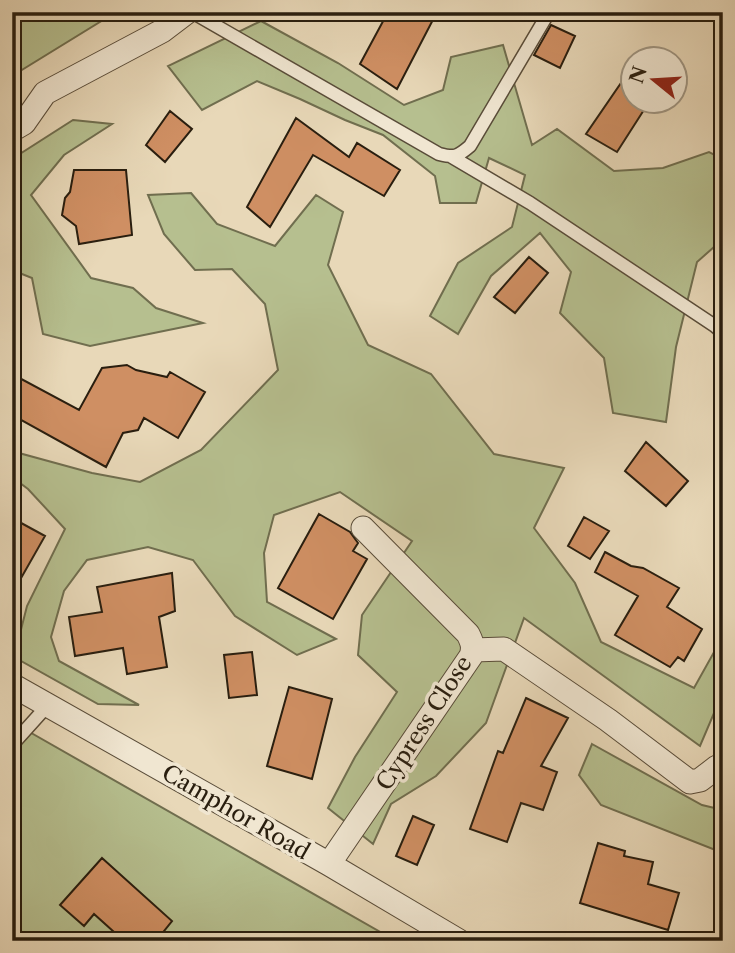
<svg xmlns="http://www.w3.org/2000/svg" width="735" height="953" font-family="'Libre Caslon Text',serif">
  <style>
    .green { fill: #b6bf8f; stroke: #706e4f; stroke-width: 2 }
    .building { fill: #cf8f63; stroke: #291e0f; stroke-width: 2 }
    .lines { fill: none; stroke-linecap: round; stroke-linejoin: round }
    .lane-casing { stroke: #594c39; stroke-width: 15 }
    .street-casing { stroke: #594c39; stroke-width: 25 }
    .lane { stroke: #f0e6d1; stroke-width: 12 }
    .street { stroke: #f0e6d1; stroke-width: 23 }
    .labels { text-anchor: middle; stroke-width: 7; stroke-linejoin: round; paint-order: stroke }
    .street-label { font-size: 23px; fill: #291e0f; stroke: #f0e6d1 }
  </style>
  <rect width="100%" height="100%" fill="#e8d8b8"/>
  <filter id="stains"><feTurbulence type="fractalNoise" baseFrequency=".00286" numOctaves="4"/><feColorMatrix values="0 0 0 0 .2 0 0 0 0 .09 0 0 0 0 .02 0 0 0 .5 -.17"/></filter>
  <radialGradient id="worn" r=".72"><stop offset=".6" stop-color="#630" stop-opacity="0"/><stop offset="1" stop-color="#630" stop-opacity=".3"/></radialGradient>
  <path class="green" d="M12 12H116L12 76Z
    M261 21 338 63 404 105 443 90 451 57 503 45 532 145 557 129 614 171 663 168 709 152 723 159V239L697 262 676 347 666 422 613 413 604 358 560 313 571 272 540 233 491 276 458 334 430 316 458 263 512 227 525 175 489 158 476 203H440L435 176 383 135 345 120 300 99 257 81 202 110 168 66Z
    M73 120 112 124 64 155 31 195 91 278 133 288 156 308 203 323 90 346 43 334 32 278 12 270V159Z
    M191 193 217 224 275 246 316 195 343 212 328 265 368 345 431 374 494 454 564 468 534 528 575 583 601 642 694 688 723 636V692L700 746 524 618 486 723 436 776 391 804 373 844 328 808 355 757 397 692 358 655 362 615 412 541 340 492 274 515 264 553 267 602 336 639 297 655 235 616 193 560 148 547 87 560 64 591 51 637 59 661 139 705 98 704 14 657 27 606 65 529 28 489 12 477V447L19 453 92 473 140 482 201 450 278 370 265 304 232 269 195 270 164 234 148 195Z
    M12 722 396 941H12Z
    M592 744 702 805 723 810V853L601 805 579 775Z"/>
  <path class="building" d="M388 12H437L397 89 360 64Z
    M551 25 575 36 560 68 534 55Z
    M634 64V102H649L617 152 586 134Z
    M170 111 192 129 165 162 146 145Z
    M296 118 349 157 357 143 400 170 384 196 313 155 270 227 247 207Z
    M74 170H126L132 235 79 244 76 226 62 215 65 198 70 192Z
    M529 257 548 273 515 313 494 297Z
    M127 365 136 370 167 377 170 372 205 392 178 438 144 418 138 430 123 433 106 467 12 415V374L79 410 102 368Z
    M646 442 688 481 666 506 625 471Z
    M319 514 350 532 358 543 353 551 367 559 333 619 278 588Z
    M584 517 609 531 590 559 568 546Z
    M12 518 45 536 12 594Z
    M605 552 631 566 643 568 679 588 667 607 702 629 684 661 678 657 670 667 615 635 638 596 595 572Z
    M172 573 175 611 159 617 167 667 127 674 123 648 75 656 69 617 102 612 97 587Z
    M252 652 257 695 229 698 224 655Z
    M289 687 332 699 312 779 267 766Z
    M526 698 568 718 541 766 557 772 543 810 521 803 507 842 470 829 498 751 503 753Z
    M413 816 434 825 417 865 396 856Z
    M598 843 625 851 624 856 653 862 648 884 679 893 668 930 580 903Z
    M102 858 172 921 156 941H124L94 914 84 926 60 905Z"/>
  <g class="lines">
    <g class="lane-casing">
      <path id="lane" d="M192 12 439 154C455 158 457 157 470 146L549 12
        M452 157 530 203 715 326 723 333
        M12 745 48 705"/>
    </g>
    <g class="street-casing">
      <path id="street" d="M12 130 24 123 45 93 162 31 187 12
        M473 650 504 649 608 720 690 782 700 780 717 767
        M12 685 329 864 459 941
        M329 864 471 656C474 647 472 642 468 634L363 528"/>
    </g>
    <use href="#lane" class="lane"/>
    <use href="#street" class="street"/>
  </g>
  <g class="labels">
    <g class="street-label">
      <text transform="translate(424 723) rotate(-57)" y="8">Cypress Close</text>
      <text transform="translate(236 812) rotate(30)" y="8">Camphor Road</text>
    </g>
  </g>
  <rect width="735" height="953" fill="none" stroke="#e8d8b8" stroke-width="42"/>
  <rect x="14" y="14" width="707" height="925" fill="none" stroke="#291e0f" stroke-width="3.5"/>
  <rect x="21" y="21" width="693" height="911" fill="none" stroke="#291e0f" stroke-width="2"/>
  <g transform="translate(654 80) rotate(288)"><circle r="33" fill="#f0e6d1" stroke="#a09683" stroke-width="2"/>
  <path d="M0-5L12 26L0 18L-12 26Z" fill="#8f2418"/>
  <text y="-10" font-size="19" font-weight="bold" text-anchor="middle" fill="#291e0f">N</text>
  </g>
  <rect width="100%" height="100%" filter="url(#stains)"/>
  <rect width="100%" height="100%" fill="url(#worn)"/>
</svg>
